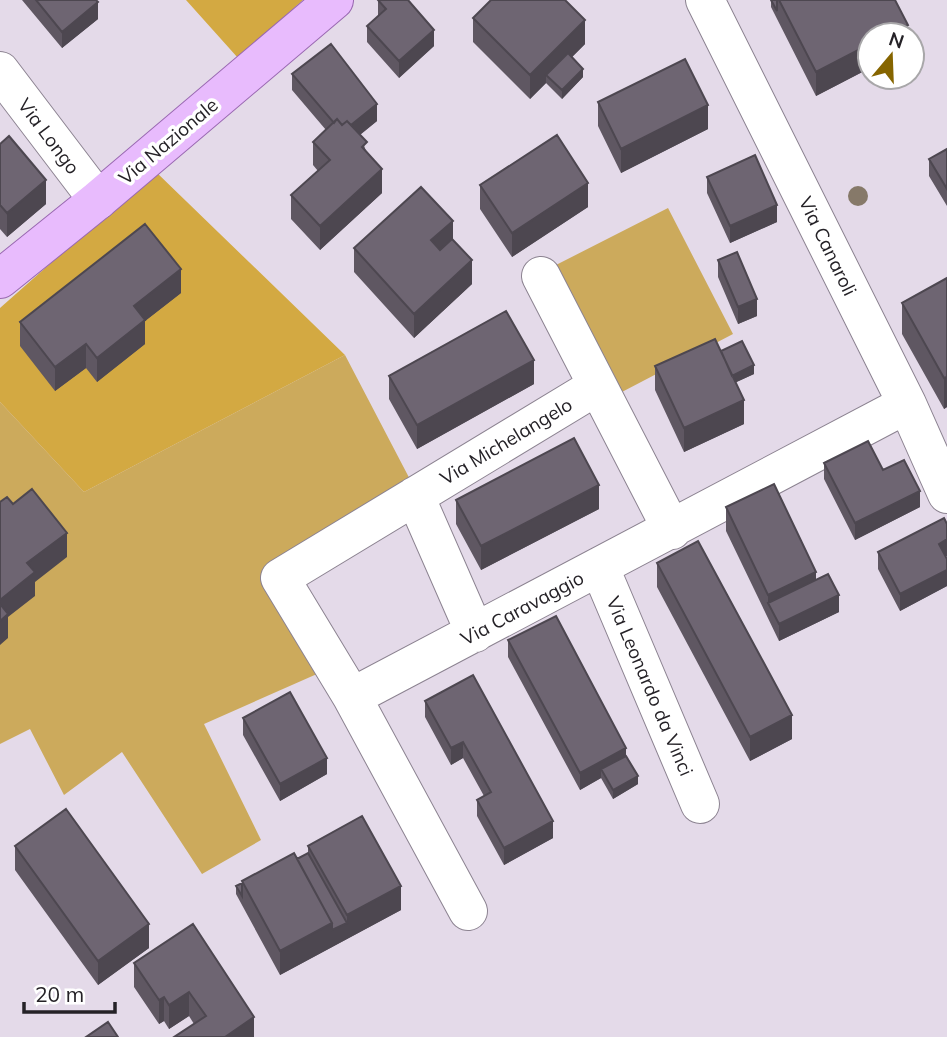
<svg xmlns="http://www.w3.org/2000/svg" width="947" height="1037" font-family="Mulish,sans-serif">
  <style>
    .green { fill: #ccaa5c }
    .forest { fill: #d3a942 }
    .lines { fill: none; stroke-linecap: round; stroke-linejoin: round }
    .minor-casing { stroke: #8c8391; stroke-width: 40 }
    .major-casing { stroke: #9968b1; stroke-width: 40 }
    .minor { stroke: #fff; stroke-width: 38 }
    .major { stroke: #e8bbfd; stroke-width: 38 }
    .tree { fill: #867969 }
    .wall { fill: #5f5762 }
    .shaded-wall { fill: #4d4750 }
    .building { fill: #6e6572; stroke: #4d4750; stroke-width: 2 }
    .labels { text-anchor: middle; stroke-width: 7; stroke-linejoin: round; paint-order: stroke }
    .street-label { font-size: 19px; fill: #252227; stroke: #fff }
  </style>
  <rect width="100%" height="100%" fill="#e4dae9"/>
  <path class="green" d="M668 208 733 334 620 393 554 266Z
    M345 355 415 489 269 577 326 670 204 724 261 840 202 874 122 752 64 795 30 729 0 744V402L84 492Z"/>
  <path class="forest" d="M186 0H303L238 58Z
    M155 171 345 355 84 492 0 402V308Z"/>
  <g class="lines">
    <g class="minor-casing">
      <path id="minor" d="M705 0 907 404 947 494
        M0 71 98 200
        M541 276 672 530
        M415 496 475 633
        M600 568 700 804
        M352 697 280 578 597 386
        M468 911 352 697 907 404"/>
    </g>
    <g class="major-casing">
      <path id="major" d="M0 279 98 200 334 0"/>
    </g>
    <use href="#minor" class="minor"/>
    <use href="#major" class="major"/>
  </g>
  <circle class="tree" cx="858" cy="196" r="10"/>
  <path class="wall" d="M22 0H96L98 19 62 48Z
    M378 0 434 46 399 78 367 42V26L378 16Z
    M771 0H895L908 35H870V68L816 96 771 7Z
    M473 18 585 44 572 57 583 77 562 99 546 83 530 99 473 42Z
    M292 74 377 121 360 135 382 193 320 250 291 219V195L318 171 313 165V142L326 130 292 90Z
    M598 102 708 129 621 173 598 126Z
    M0 144 46 204 7 237 0 229Z
    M947 149V206L929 176V159Z
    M707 177 777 222 730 243 707 193Z
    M480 185 588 207 512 257 480 209Z
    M354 248 472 284 414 338 354 272Z
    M718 260 757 316 738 324 718 277Z
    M947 278V407L944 409 902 334V303Z
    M181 293 145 321V344L97 382 86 368 55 391 20 346V322Z
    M721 351 754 374 736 382 744 424 684 452 655 390V366Z
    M389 376 534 384 417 449 389 399Z
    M824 463 883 470 920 507 855 540 824 479Z
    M456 500 599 509 481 570 456 524Z
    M726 507 816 580 839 612 779 641 726 531Z
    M947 524V556H946L947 559V586L900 611 878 569V552Z
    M657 563 792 739 750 761 657 587Z
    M508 640 626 756 638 784 613 799 601 778 580 790 508 657Z
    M425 701 553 838 504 865 477 816V800L484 796 463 758 451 765 425 717Z
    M243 718 327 774 280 801 243 735Z
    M15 846 149 948 98 985 15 870Z
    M308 846 401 910 280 975 236 894V886L308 853Z
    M193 924 254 1037 194 1024 189 1016 169 1029 164 1021 159 1024 134 987V963Z"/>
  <path class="shaded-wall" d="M98 2V19L62 48V32Z
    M585 20V44L550 79 546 75V83L530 99V75Z
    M908 25V35H888Z
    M434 30V46L399 78V61Z
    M870 44V68L816 96V72Z
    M583 69V77L562 99V90Z
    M377 104V121L342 149V132Z
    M708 105V129L621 173V149Z
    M382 169V193L320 250V226Z
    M46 180V204L7 237V213Z
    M588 183V207L512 257V233Z
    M777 205V222L730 243V226Z
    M453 221V245L431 264V240Z
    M472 260V284L414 338V314Z
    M181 269V293L145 321V344L97 382V358L134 306Z
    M757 299V316L738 324V307Z
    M86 344V368L55 391V367Z
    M534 360V384L417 449V425Z
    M754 365V374L726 387V378Z
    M947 377V407L944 409V378Z
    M744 400V424L684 452V428Z
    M599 485V509L481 570V546Z
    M920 491V507L855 540V523Z
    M67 533V557L35 582V596L8 617V638L0 645V600L27 563Z
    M947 539V556L939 560V544Z
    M947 570V586L900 611V594Z
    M816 572V596L768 603V595Z
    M839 595V612L779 641V624Z
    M792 715V739L750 761V737Z
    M463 742V758L451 765V748Z
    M626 748V764L601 769V778L580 790V773Z
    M327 758V774L280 801V784Z
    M638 776V784L613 799V790Z
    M553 821V838L504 865V848Z
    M401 886V910L347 939V915Z
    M332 923H347V939L280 975V951Z
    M149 924V948L98 985V961Z
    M189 992V1016L169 1029V1005Z
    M164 997V1021L159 1024V1000Z
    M254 1017V1037H225Z"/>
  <path class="building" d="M36 0H96L98 2 62 32Z
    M378 0H408L434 30 399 61 367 26 386 9Z
    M491 0H565L585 20 530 75 473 18Z
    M771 0H777V11Z
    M779 0H895L908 25 888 35H870V44L816 72Z
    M331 44 377 104 351 125 347 121 342 125 337 119 334 123 292 74Z
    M568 53 583 69 562 90 546 75Z
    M685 59 708 105 621 149 598 102Z
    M337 119 342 125 347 121 367 142 362 147 382 169 320 226 291 195 330 160 313 142Z
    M557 135 588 183 512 233 480 185Z
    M9 136 46 180 7 213 0 205V144Z
    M947 149V189L929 159Z
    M755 155 777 205 730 226 707 177Z
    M421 187 453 221 431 240 440 250 452 239 472 260 414 314 354 248Z
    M145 224 181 269 134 306 145 320 97 358 86 344 55 367 20 322Z
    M737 252 757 299 738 307 718 260Z
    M947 278V377L944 378 902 303Z
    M506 311 534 360 417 425 389 376Z
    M715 339 744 400 684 428 655 366Z
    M742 341 754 365 732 376 721 351Z
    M574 438 599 485 481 546 456 500Z
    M868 441 883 470 904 460 920 491 855 523 824 463Z
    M774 484 816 572 768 595 726 507Z
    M32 489 67 533 27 563 35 572 0 600V502L7 497 13 504Z
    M944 518 947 524V539L939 544 947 559V570L900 594 878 552Z
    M698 541 792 715 750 737 657 563Z
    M828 574 839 595 779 624 768 603Z
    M0 604 8 614 0 621Z
    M556 616 626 748 580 773 508 640Z
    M473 675 553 821 504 848 477 800 491 792 463 742 451 748 425 701Z
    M290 692 327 758 280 784 243 718Z
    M626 756 638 776 613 790 601 769Z
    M66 809 149 924 98 961 15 846Z
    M362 816 401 886 347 915 308 846Z
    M294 853 332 923 280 951 242 881Z
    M308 853 347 923 332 930V923L297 859Z
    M242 883V896L236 886Z
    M193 924 254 1017 225 1037H174L206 1016 189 992 169 1005 164 997 159 1000 134 963Z
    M108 1022 118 1037H86Z"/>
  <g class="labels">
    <g class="street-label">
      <text transform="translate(49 136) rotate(53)" y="7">Via Longo</text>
      <text transform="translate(168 141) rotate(-40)" y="7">Via Nazionale</text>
      <text transform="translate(828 246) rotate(64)" y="7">Via Canaroli</text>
      <text transform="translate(506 441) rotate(-31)" y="7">Via Michelangelo</text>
      <text transform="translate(522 608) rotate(-28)" y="7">Via Caravaggio</text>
      <text transform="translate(650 686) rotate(67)" y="7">Via Leonardo da Vinci</text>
    </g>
  </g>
  <g transform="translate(891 56) rotate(19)"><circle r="33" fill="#ffffff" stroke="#a8a7a9" stroke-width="2"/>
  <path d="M0-5L12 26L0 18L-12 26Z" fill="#866500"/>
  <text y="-10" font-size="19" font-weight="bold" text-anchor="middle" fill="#252227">N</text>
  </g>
  <path d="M24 1002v10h91v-10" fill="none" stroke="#252227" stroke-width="3.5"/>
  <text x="35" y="1002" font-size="21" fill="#252227" stroke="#ffffff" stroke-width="5" paint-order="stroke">20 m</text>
</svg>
